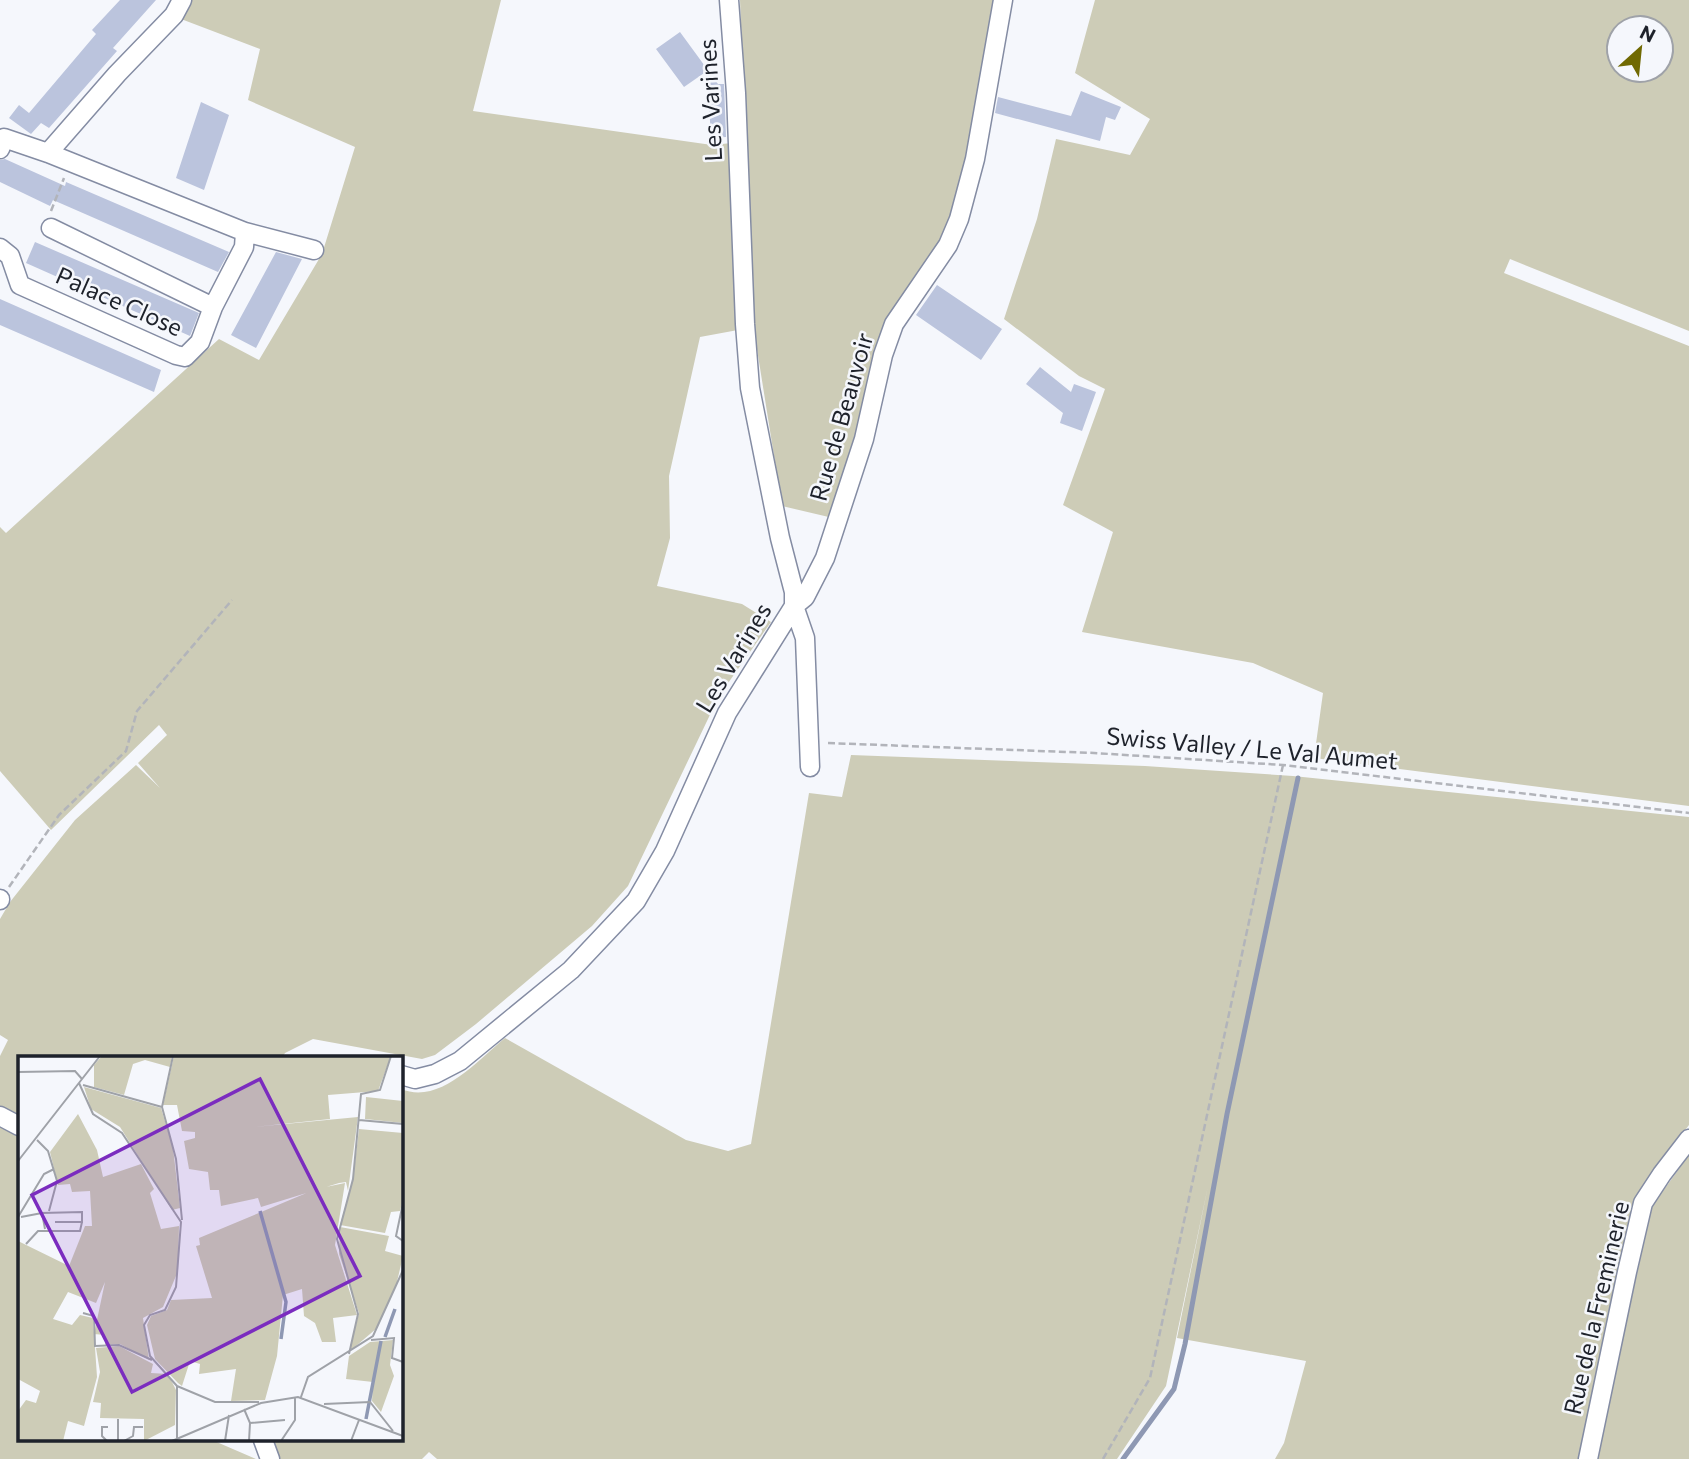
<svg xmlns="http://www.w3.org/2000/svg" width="1689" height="1459" font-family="Commissioner,sans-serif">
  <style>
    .green { fill: #cdccb7; fill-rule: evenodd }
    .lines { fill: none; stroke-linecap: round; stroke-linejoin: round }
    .stream { stroke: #8e98b3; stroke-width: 5 }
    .building { fill: #bbc4dd }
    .minor-casing { stroke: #848ca3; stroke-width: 21 }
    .path { stroke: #b2b4ba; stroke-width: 2.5; stroke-dasharray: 7 3.5; stroke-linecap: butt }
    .minor { stroke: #fff; stroke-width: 18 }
    .labels { text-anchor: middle; stroke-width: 5; stroke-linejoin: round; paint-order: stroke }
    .street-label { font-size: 24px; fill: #1e222b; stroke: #f5f7fc }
    .inset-river { fill: none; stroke: #8e98b3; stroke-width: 3.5 }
    .inset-road { fill: none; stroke: #9fa2a8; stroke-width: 2 }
    .view { fill: #7b2cbf; fill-opacity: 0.15; stroke: #7b2cbf; stroke-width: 3.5 }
    .inset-edge { fill: none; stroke: #1e222b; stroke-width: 3.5 }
  </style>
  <rect width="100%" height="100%" fill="#f5f7fc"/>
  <path class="green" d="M190 0H501L473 111 712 145 732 143 738 330 700 337 669 476 670 538 657 586 742 604 771 622 719 696 628 886 592 926 476 1024 435 1055 422 1059 313 1039 285 1053 282 1058H19V1119L0 1110V1056L8 1040 0 1035V919L10 902 75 820 136 765 160 788 138 763 167 735 159 725 51 830 0 771V527L6 533 219 339 259 360 322 254 355 147 248 100 260 49 181 19Z
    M740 0H995L970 141 952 218 933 258 878 349 833 518 782 506 753 324Z
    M1095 0H1689V331L1510 259 1504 273 1689 346V806L1314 758 1323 693 1253 663 1082 632 1113 532 1063 505 1105 389 1079 376 1004 319 1037 219 1056 139 1130 155 1150 119 1075 73ZM1619 28H1661V70H1619Z
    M851 755 1145 766 1293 776 1689 817V1125L1648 1178 1636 1201 1584 1459H1275L1284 1443 1306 1361 1177 1338 1208 1186 1166 1386 1117 1459H437L429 1452 422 1459H278L273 1440H401V1089C440 1105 477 1061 505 1038L686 1140 728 1151 751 1144 809 793 842 797Z
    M0 1124 19 1133V1440H212L256 1459H0Z
    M1689 1155V1459H1596L1615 1359 1650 1209Z"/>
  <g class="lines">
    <path class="stream" d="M1123 1459 1174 1389 1185 1344 1227 1114 1298 778"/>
  </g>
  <path class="building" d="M120 0H156L113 48 117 51 49 128 41 123 31 134 9 118 19 105 29 113 96 34 92 30Z
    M680 32 718 84H724L726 137 711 138 707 71 684 87 656 49Z
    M1081 91 1121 107 1115 120 1106 117 1100 141 995 113 998 97 1071 116Z
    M201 102 229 115 204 190 176 178Z
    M5 159 65 186 66 182 229 252 218 272 53 200 50 206 0 182V160Z
    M35 242 199 313 190 336 26 263Z
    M276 252 302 259 256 348 231 335Z
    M937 285 1002 329 981 360 916 315Z
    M0 299 161 370 154 392 0 325Z
    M1040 367 1071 392 1074 384 1096 392 1082 431 1060 423 1063 413 1026 384Z"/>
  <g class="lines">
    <g class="minor-casing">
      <path id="minor" d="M0 149 4 138 48 153 245 232 244 247 213 307 51 228
        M48 153 117 74 174 15 182 0
        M245 232 314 250
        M0 248 10 256 20 285 176 355 185 357 200 342 213 307
        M810 767 805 638 794 606 805 597 825 558 864 439 883 355 894 324 948 245 959 219 975 159 1003 0
        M0 899V900
        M401 1075 415 1079 435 1074 460 1061 571 970 636 901 665 851 727 713 794 606V592L780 538 750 388 745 324 736 93 729 0
        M0 1116 19 1126
        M263 1440 270 1459
        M1588 1459 1627 1272 1643 1203 1662 1174 1689 1139"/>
    </g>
    <path class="path" d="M51 211 64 178
      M828 743 1094 753 1283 765 1689 813
      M9 887 59 815 126 751 137 711 232 600
      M1103 1459 1150 1378 1283 765"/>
    <use href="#minor" class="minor"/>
  </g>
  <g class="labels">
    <g class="street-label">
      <text transform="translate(711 100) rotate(-93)" y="8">Les Varines</text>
      <text transform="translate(119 302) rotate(24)" y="8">Palace Close</text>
      <text transform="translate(842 417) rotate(-74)" y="8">Rue de Beauvoir</text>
      <text transform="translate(734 658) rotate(-59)" y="8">Les Varines</text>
      <text transform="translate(1252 749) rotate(5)" y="8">Swiss Valley / Le Val Aumet</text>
      <text transform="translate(1597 1308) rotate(-77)" y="8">Rue de la Freminerie</text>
    </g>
  </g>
  <g transform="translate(18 1056)">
    <rect width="385" height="385" fill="#f5f7fc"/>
    <path d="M84 0H154L152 11 127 4 115 8 106 39 76 31V9ZM156 0H373L360 35 310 39 312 63 235 71 340 61 330 135 328 126 321 127 243 151 240 142 203 150 201 134H192L190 116 171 113 166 85 177 82V76L164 75 159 49H145ZM66 31 143 52 155 92 162 152 154 154 102 71 73 53ZM348 41 385 45V67L347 63ZM60 58 79 94 85 121 123 108 136 133 132 137 143 173 161 170 160 215 145 251 125 262 131 304 102 288 87 289V279L76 278 87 226 78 247 50 236 35 263 54 269 62 259 75 262 79 321 66 370 50 365 45 385H0V355L8 344 18 347 22 335 0 323V185L51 210 67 170H74L72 135 54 136 52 128 40 129 32 96ZM341 73 385 77V143L382 155 373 156 367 177 322 169 335 123ZM327 127 317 189 339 259 315 262 318 286H304L297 267 286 260 284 233 265 239 259 300 247 344 213 345 218 313 181 318 182 308 172 305 164 330 160 327 137 303 129 269 133 260 149 254 153 244 194 242 178 190 182 189 181 182 298 133ZM322 171 371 180 367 195 385 200 378 230 359 272 331 296 341 257 321 198ZM375 284 372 309 376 320 363 356 354 345 355 326 328 323 331 300 352 286ZM101 290 135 308 133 317 150 318 158 334 157 369 126 385V363L82 362 83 347 75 346 82 316 78 292Z" fill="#cdccb7"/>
    <path class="inset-river" d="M242 155 268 246 263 283M367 281 377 253M348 363 363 285"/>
    <path class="inset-road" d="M155 0 144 51 158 103 164 164M0 16 57 15 64 23M61 27 75 58 104 77 163 166 158 231 147 254 132 259 126 269 132 300 159 330V382M65 29 144 51M341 64 385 68M19 84 30 95 39 125 31 155M0 105 82 0M385 147 378 180 385 185M0 161 26 118 36 113M3 161 24 157M27 173 24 157 64 156V166H37M8 188 20 175H62L64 166M65 257 76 260 77 290 101 289 134 304M353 284 376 282 374 302 385 306M331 298 340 258 319 183 335 123 343 38 362 34 373 0M159 330 197 346H241M283 341 290 321 355 280 385 214M306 348 352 346 375 375M226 353 232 367 231 385M232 367 267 364M89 385 84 380V371H90M100 385V363M106 385 115 380 116 371H125M154 385 243 347 280 341 385 380M207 385 211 359M263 385 277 364V341M333 385 341 364"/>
    <path class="view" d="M242 23 342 220 114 336 14 139Z"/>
    <rect width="385" height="385" class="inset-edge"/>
  </g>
  <g transform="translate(1640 49) rotate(27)"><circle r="33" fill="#f5f7fc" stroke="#9fa2a8" stroke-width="2"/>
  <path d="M0-5L12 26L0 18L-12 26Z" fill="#706902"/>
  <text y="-10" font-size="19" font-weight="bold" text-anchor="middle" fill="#1e222b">N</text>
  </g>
</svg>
